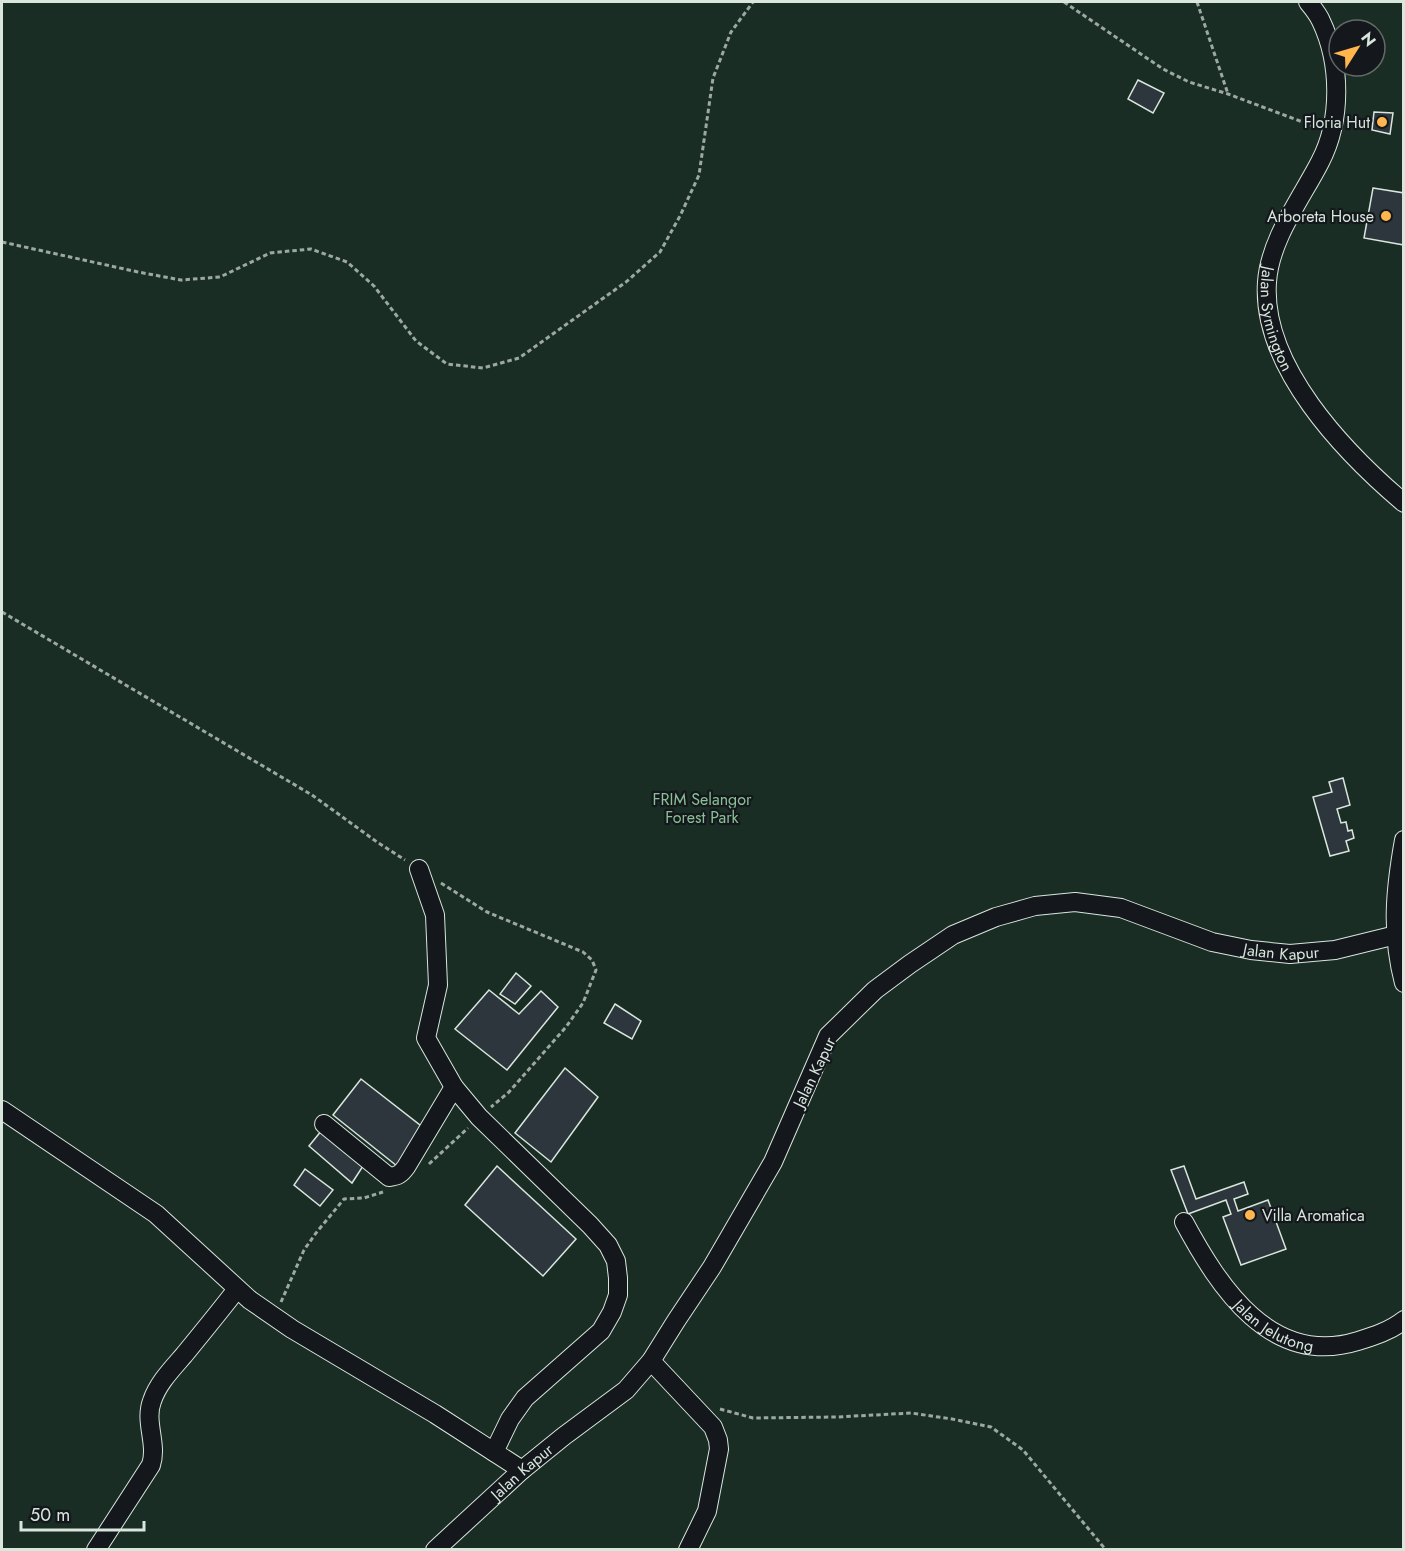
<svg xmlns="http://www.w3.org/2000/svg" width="1405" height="1551" font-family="Jost,sans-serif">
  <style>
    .green { fill: #1a2d24; stroke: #939e99; stroke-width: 1.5; fill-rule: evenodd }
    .building { fill: #2c363c; stroke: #d8e6dc; stroke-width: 1.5 }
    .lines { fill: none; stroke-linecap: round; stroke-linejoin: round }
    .minor-casing { stroke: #d8e6dc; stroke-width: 20 }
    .path { stroke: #9da8a2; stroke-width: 3; stroke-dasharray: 4.5 3; stroke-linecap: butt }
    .minor { stroke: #14181c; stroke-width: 18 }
    .poi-dot { fill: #ffb74d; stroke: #14181c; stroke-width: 2 }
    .labels { text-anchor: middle; stroke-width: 4.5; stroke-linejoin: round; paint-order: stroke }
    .poi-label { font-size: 16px; fill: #d8e6dc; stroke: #14181c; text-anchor: end }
    .street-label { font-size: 16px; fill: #d8e6dc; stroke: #14181c }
    .park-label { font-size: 16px; fill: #8ac095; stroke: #14181c }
  </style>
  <rect width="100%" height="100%" fill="#14181c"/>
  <path class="green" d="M2 2H1403V1549H2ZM1339 30H1375V66H1339Z"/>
  <path class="building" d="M1138 80 1164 93 1153 113 1128 99Z
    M1374 112 1393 113 1390 134 1372 130Z
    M1373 188 1404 193V245L1364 238Z
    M1343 778 1350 805 1337 809 1341 823 1346 822 1348 831 1352 830 1354 838 1346 841 1349 851 1330 856 1313 797 1332 792 1329 782Z
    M516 973 531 986 515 1004 500 994Z
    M489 990 519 1014 541 991 558 1007 507 1070 455 1029Z
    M615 1004 641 1021 632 1039 604 1023Z
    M565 1068 598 1097 551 1162 515 1133Z
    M361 1079 425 1129 397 1166 333 1115Z
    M322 1130 365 1163 352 1183 309 1146Z
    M497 1166 576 1239 543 1276 465 1205Z
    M1184 1166 1196 1199 1244 1182 1248 1194 1234 1199 1238 1211 1268 1200 1286 1249 1241 1265 1223 1217 1231 1214 1226 1200 1188 1214 1171 1170Z
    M305 1169 333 1190 320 1206 294 1185Z"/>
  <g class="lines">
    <g class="minor-casing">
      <g id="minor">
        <path id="s1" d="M1308 2C1313 8 1318 14 1321 21 1341 63 1342 120 1320 162 1301 199 1270 239 1267 282 1261 366 1344 452 1404 503"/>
        <path d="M1404 840C1395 890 1391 933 1404 983"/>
        <path d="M419 869 435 915 438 985 426 1038 454 1087 479 1117 590 1225 608 1245 616 1261 618 1278V1295L612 1312 601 1331 525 1398 510 1419 494 1452"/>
        <path d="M2 1110 156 1214 250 1300 292 1329 435 1414 522 1470"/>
        <path d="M324 1124 389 1177C398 1176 401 1174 406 1167L454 1087"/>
        <path id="s2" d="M1184 1222C1219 1287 1271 1368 1358 1341 1374 1336 1390 1331 1404 1320"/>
        <path d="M651 1361 713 1427 718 1440 719 1449 707 1511 688 1550"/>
        <path d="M96 1550 151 1465C158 1444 144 1422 152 1401 158 1383 172 1369 184 1355 202 1333 220 1311 237 1289"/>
        <path id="s3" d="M435 1550 522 1470 564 1436 626 1390 651 1361 676 1321 712 1267 773 1162 828 1036 875 990 910 964 953 935 996 917 1035 906 1075 902 1121 908 1212 942 1251 950 1290 954 1335 950 1396 935"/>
      </g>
    </g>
    <path class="path" d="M1064 2 1163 69 1189 82 1228 94 1316 127
      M1197 2 1228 94
      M2 242 138 272 181 280 220 277 270 253 311 249 347 262 374 286 416 341 447 364 483 368 519 358 626 282 660 252 680 216 699 175 713 78 731 32 753 2
      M2 612 312 795 377 842 405 860
      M441 883 487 912 583 952 592 960 596 970 583 1003 566 1027 509 1092 491 1107
      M429 1164 468 1128
      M281 1302 304 1250 316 1233 344 1199 364 1198 383 1192
      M720 1409 753 1418 837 1417 911 1413 952 1419 991 1427 1023 1450 1106 1550"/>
    <use href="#minor" class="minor"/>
  </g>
  <g class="poi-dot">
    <circle cx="1382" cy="122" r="6"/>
    <circle cx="1386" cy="216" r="6"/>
    <circle cx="1250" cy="1215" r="6"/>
  </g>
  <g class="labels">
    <g class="poi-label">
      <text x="1370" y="128">Floria Hut</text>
      <text x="1374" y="222">Arboreta House</text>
      <text x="1262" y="1221" text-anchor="start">Villa Aromatica</text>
    </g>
    <g class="street-label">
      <text dy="6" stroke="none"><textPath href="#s1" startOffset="339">Jalan Symington</textPath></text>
      <text dy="6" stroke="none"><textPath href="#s3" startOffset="1161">Jalan Kapur</textPath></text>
      <text transform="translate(814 1072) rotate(-64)" y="6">Jalan Kapur</text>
      <text dy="6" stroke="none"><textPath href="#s2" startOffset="141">Jalan Jelutong</textPath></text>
      <text dy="6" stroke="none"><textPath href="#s3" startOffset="117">Jalan Kapur</textPath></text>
    </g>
    <g class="park-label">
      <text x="702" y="805">FRIM Selangor<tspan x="702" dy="18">Forest Park</tspan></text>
    </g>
  </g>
  <rect width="1405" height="1551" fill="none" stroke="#d8e6dc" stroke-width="6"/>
  <g transform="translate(1357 48) rotate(53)"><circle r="28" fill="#14181c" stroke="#626a69" stroke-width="1.5"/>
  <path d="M0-4.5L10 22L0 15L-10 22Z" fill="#ffb74d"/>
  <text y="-9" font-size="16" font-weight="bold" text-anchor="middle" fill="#d8e6dc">N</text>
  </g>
  <path d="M21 1521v9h123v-9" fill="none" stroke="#d8e6dc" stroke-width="3"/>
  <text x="30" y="1521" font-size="18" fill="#d8e6dc" stroke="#14181c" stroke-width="4.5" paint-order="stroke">50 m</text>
</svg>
